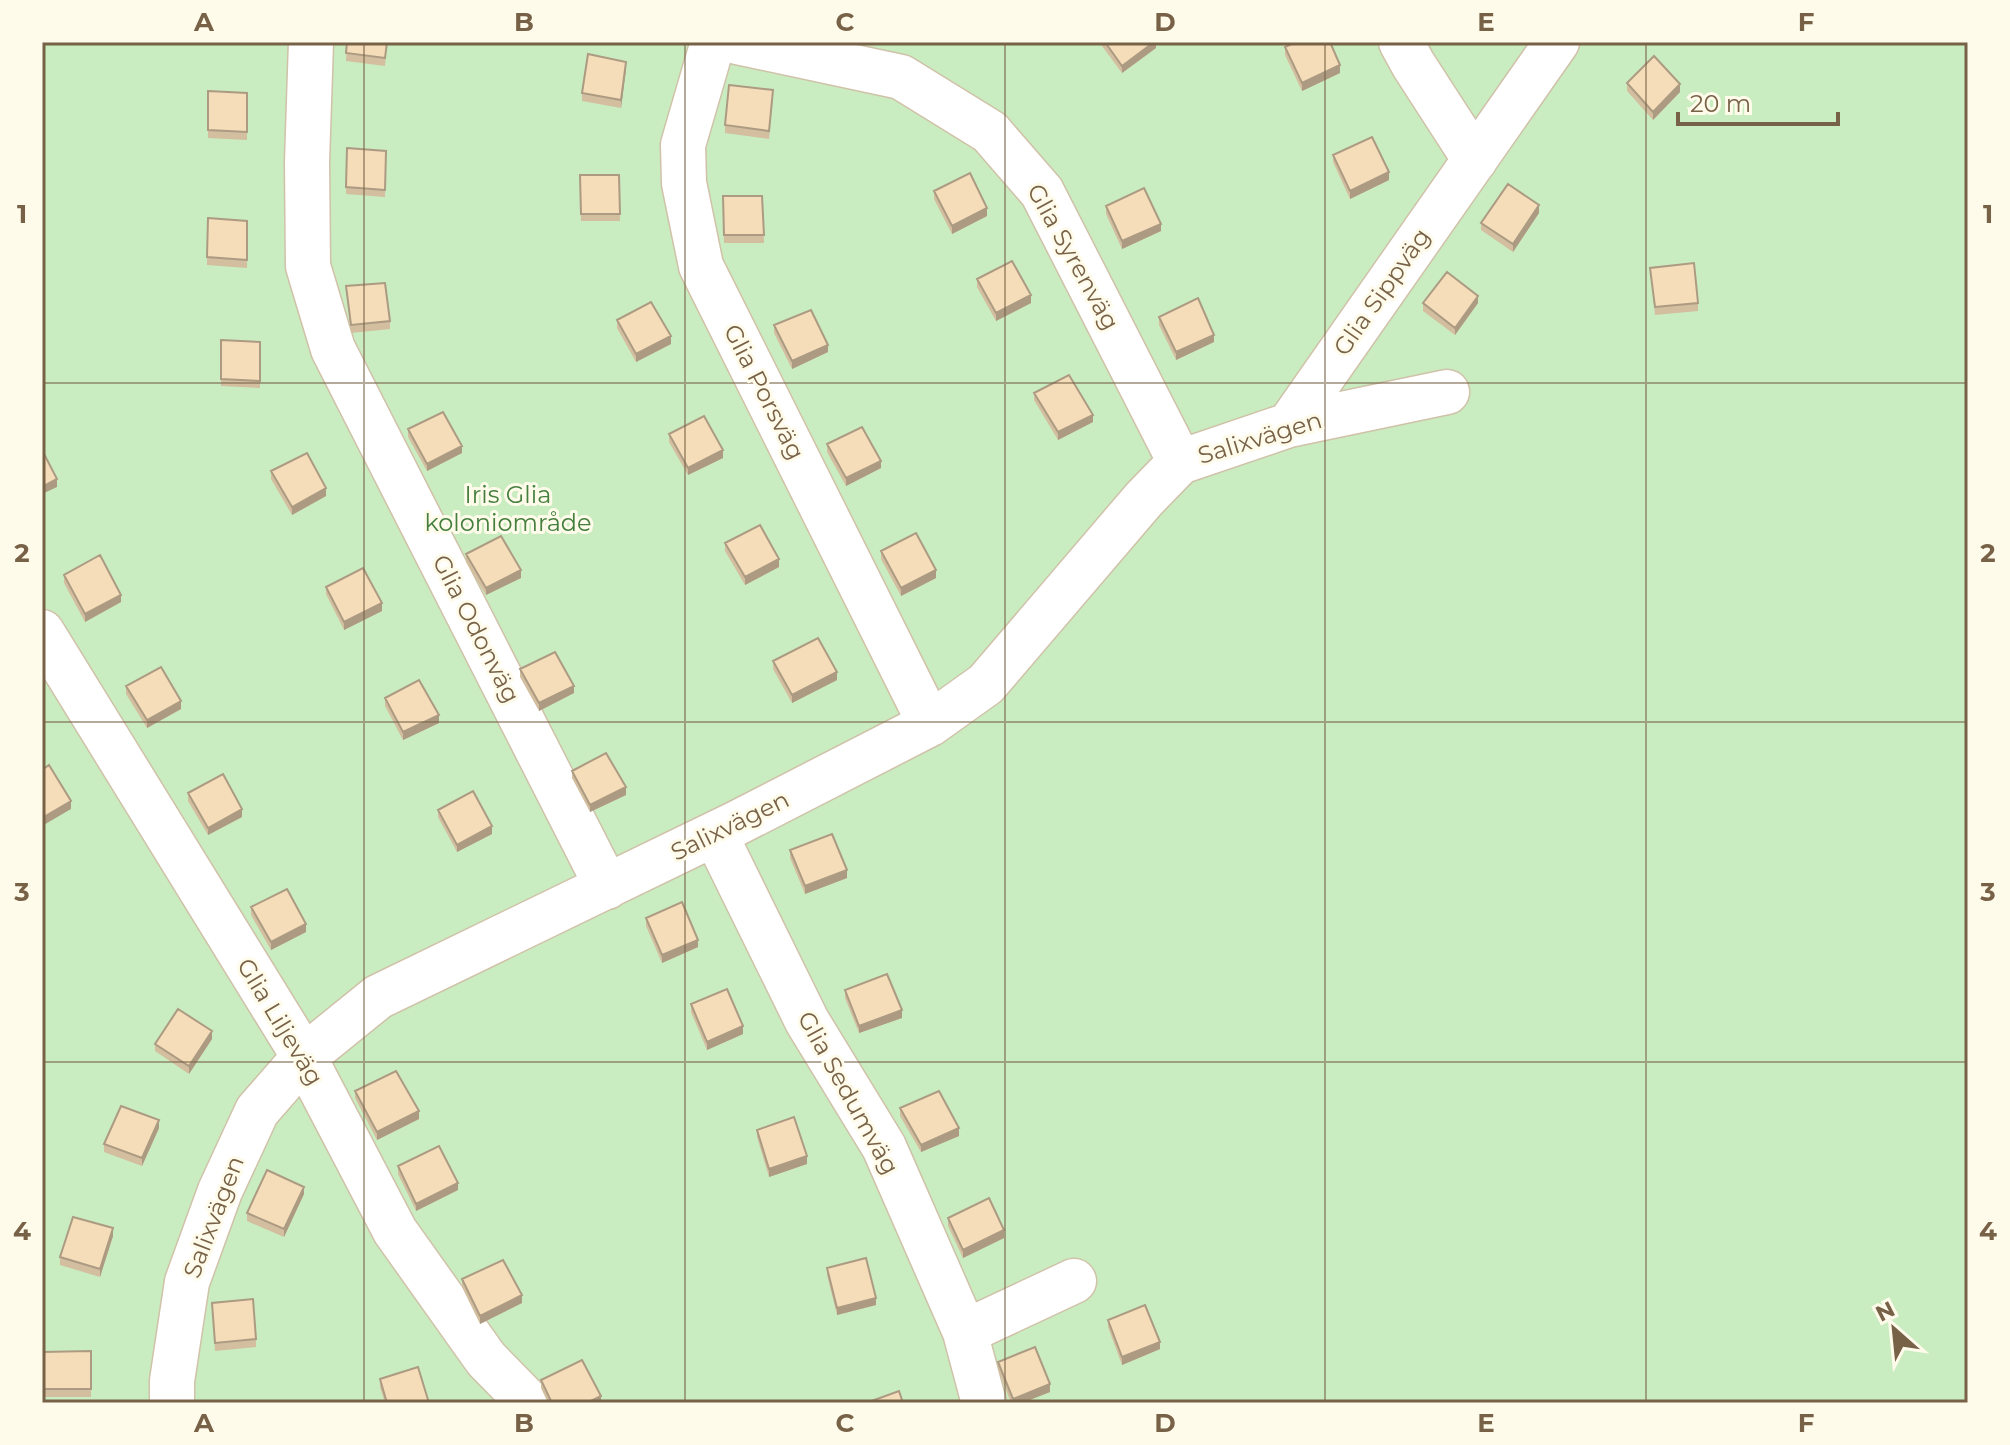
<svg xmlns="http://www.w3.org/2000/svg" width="2010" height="1445" font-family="Montserrat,sans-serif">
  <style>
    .green { fill: #caecc1 }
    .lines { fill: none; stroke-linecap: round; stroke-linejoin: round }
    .minor-casing { stroke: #d0c2a9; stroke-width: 47 }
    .minor { stroke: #fff; stroke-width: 44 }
    .wall { fill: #d3be9f }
    .shaded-wall { fill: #ac9b82 }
    .building { fill: #f5ddb9; stroke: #ac9b82; stroke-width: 2 }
    .grid { fill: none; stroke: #786247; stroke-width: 2; stroke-opacity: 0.55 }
    .labels { text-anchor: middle; stroke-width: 6; stroke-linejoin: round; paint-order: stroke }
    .street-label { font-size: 24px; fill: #786247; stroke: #fffbeb }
    .park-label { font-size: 24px; fill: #447f3e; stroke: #fffbeb }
    .neatline { fill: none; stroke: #786247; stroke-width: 3 }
    .grid-label { font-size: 26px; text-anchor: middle; font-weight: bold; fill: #786247 }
  </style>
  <rect width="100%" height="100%" fill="#fef9e3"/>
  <path class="green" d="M42 42H1968V1403H42Z"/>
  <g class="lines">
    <g class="minor-casing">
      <path id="minor" d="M311 42 307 162 308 266 333 349 607 887
        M713 42 683 145 684 183 701 266 930 724
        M737 42 901 77 990 132 1042 192 1180 462
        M1401 42 1413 64 1475 160
        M1289 425 1557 42
        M42 632 304 1057 395 1231 486 1359 529 1403
        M715 834 807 1021 884 1147 965 1332 984 1403
        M965 1332 1074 1281
        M172 1403V1381L187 1282 220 1191 257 1111 304 1057 378 997 735 824 930 724 986 684 1144 499 1180 462 1289 425 1447 392"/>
    </g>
    <use href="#minor" class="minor"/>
  </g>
  <path class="wall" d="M347 42H387L385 66 346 61Z
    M1099 42H1156V48L1122 73Z
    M1285 47 1340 73 1302 91 1285 55Z
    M626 69 621 108 582 101V93Z
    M1627 83 1680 92 1653 120 1627 91Z
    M247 93V140L208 138V130Z
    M773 98 769 139 725 133V125Z
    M347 148 386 151 385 197 346 194Z
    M1333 155 1389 180 1350 199 1333 162Z
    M580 175H619L620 221H581Z
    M934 191 987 216 952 234 934 199Z
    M723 196H762L764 243H724Z
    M1106 206 1161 231 1122 249 1106 214Z
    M1539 213 1513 252 1481 230V223Z
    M208 218 247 221V268L207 265Z
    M1650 268 1698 303V311L1655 315Z
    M977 279 1031 303 996 321 977 287Z
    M346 286 390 321V329L351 333Z
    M1423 303H1478L1455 335 1423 311Z
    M1159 317 1214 342 1176 360 1159 325Z
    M617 320 671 344 636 362 617 328Z
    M774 325 828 352 792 369 774 333Z
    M221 340 260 342V388L221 386Z
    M1034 393 1093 422 1058 440 1034 400Z
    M408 429 462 453 427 471 408 437Z
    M669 434 723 458 688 475 669 442Z
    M827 444 881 468 846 486 827 452Z
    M271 471 326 496 292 515 271 479Z
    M725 543 779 567 745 585 725 551Z
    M881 551 936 578 901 596 881 559Z
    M466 554 521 578 486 595 466 562Z
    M64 575 121 602 85 622 64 583Z
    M326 587 382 611 344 630 326 594Z
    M773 661 837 680 792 703 773 669Z
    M520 669 574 693 539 711 520 677Z
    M126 686 181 709 147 728 126 694Z
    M385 698 439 723 403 740 385 706Z
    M572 771 626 795 590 812 572 778Z
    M188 793 242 817 208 835 188 801Z
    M438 810 492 834 457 852 438 817Z
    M790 850 847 878 805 894 790 858Z
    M251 907 306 932 271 950 251 915Z
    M646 918 698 947 662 963 646 926Z
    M845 990 902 1018 859 1033 845 998Z
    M691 1004 743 1034 707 1050 691 1012Z
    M212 1039 189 1074 155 1051V1044Z
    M355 1091 419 1119 377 1140 355 1098Z
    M900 1108 959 1136 921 1152 900 1116Z
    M159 1128 142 1166 104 1152V1144Z
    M757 1130 807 1164 769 1177 757 1137Z
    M398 1166 458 1190 416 1211 398 1174Z
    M304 1194 284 1237 247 1221V1213Z
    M948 1218 1004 1238 963 1258 948 1226Z
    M113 1236 100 1277 60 1265V1257Z
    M827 1268 876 1305 837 1315 827 1275Z
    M462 1279 522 1303 480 1324 462 1287Z
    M212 1303 256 1339V1347L215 1351Z
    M1108 1320 1160 1349 1122 1365 1108 1327Z
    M91 1351V1397H42V1352Z
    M998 1362 1050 1392 1022 1403H1011L998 1369Z
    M380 1379 429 1403H385L380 1387Z
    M541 1380 601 1403H548L541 1388Z"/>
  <path class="shaded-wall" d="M1154 42H1156V48L1122 73V66Z
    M626 62V69L621 108V100Z
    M1340 65V73L1302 91V83Z
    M1680 84V92L1653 120V112Z
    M1389 172V180L1350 199V191Z
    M1539 205V213L1513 252V244Z
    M987 208V216L952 234V226Z
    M1161 224V231L1122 249V241Z
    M1031 295V303L996 321V313Z
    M1478 296V303L1455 335V328Z
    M1214 335V342L1176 360V352Z
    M671 336V344L636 362V354Z
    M828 345V352L792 369V361Z
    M1093 415V422L1058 440V432Z
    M462 446V453L427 471V464Z
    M723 450V458L688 475V468Z
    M881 461V468L846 486V478Z
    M57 479V487L42 494V487Z
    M326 488V496L292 515V507Z
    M779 559V567L745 585V577Z
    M521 570V578L486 595V588Z
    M936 570V578L901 596V588Z
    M121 595V602L85 622V614Z
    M382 603V611L344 630V622Z
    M837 672V680L792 703V695Z
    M574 686V693L539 711V703Z
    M181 701V709L147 728V720Z
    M439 715V723L403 740V732Z
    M626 787V795L590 812V805Z
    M71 801V809L42 826V818Z
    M242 809V817L208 835V828Z
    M492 826V834L457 852V845Z
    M847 870V878L805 894V886Z
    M306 924V932L271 950V942Z
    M698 940V947L662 963V955Z
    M902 1010V1018L859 1033V1026Z
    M743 1026V1034L707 1050V1042Z
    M212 1031V1039L189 1074V1066Z
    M419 1111V1119L377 1140V1132Z
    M159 1120V1128L142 1166V1158Z
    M959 1128V1136L921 1152V1145Z
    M807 1156V1164L769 1177V1169Z
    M458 1183V1190L416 1211V1204Z
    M304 1187V1194L284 1237V1229Z
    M113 1228V1236L100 1277V1269Z
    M1004 1230V1238L963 1258V1250Z
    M522 1295V1303L480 1324V1316Z
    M876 1298V1305L837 1315V1308Z
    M1160 1342V1349L1122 1365V1357Z
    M1050 1384V1392L1022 1403H1013V1399Z
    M601 1396V1403H587Z"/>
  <path class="building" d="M347 42H387L385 58 346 53Z
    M1105 42H1154L1122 66Z
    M1296 42H1330L1340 65 1302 83 1285 47Z
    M588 54 626 62 621 100 582 93Z
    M1654 56 1680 84 1653 112 1627 83Z
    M729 85 773 90 769 131 725 125Z
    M208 91 247 93V132L208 130Z
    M1372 137 1389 172 1350 191 1333 155Z
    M347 148 386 151 385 190 346 187Z
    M970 173 987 208 952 226 934 191Z
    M580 175H619L620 214H581Z
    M1508 184 1539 205 1513 244 1481 223Z
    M1144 188 1161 224 1122 241 1106 206Z
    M723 196H762L764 235H724Z
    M208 218 247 221V260L207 257Z
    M1012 261 1031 295 996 313 977 279Z
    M1694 263 1698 303 1655 307 1650 268Z
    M1447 272 1478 296 1455 328 1423 303Z
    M385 283 390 321 351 325 346 286Z
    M1198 298 1214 335 1176 352 1159 317Z
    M651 302 671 336 636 354 617 320Z
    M811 310 828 345 792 361 774 325Z
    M221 340 260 342V381L221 379Z
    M1069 375 1093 415 1058 432 1034 393Z
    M443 412 462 446 427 464 408 429Z
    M704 416 723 450 688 468 669 434Z
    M862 427 881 461 846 478 827 444Z
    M42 450 57 479 42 487Z
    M307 453 326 488 292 507 271 471Z
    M760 525 779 559 745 577 725 543Z
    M916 533 936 570 901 588 881 551Z
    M501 536 521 570 486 588 466 554Z
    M100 555 121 595 85 614 64 575Z
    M363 568 382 603 344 622 326 587Z
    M818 638 837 672 792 695 773 661Z
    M555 652 574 686 539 703 520 669Z
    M161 667 181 701 147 720 126 686Z
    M419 680 439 715 403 732 385 698Z
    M606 753 626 787 590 805 572 771Z
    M49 765 71 801 42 818V770Z
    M223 774 242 809 208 828 188 793Z
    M473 791 492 826 457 845 438 810Z
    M832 834 847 870 805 886 790 850Z
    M287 889 306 924 271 942 251 907Z
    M682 902 698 940 662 955 646 918Z
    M887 974 902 1010 859 1026 845 990Z
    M727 989 743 1026 707 1042 691 1004Z
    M178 1009 212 1031 189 1066 155 1044Z
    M396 1071 419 1111 377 1132 355 1091Z
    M939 1091 959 1128 921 1145 900 1108Z
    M121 1106 159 1120 142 1158 104 1144Z
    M794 1117 807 1156 769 1169 757 1130Z
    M439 1146 458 1183 416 1204 398 1166Z
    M267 1170 304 1187 284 1229 247 1213Z
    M989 1198 1004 1230 963 1250 948 1218Z
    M73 1217 113 1228 100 1269 60 1257Z
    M866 1258 876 1298 837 1308 827 1268Z
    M503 1260 522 1295 480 1316 462 1279Z
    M253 1299 256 1339 215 1343 212 1303Z
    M1145 1305 1160 1342 1122 1357 1108 1320Z
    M1035 1347 1050 1384 1013 1399 998 1362Z
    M91 1351V1389H42V1352Z
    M582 1360 601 1396 587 1403H552L541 1380Z
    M418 1367 429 1403H387L380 1379Z
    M899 1391 903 1403H866Z"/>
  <path class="grid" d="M364 42V1403M685 42V1403M1005 42V1403M1325 42V1403M1646 42V1403M42 383H1968M42 722H1968M42 1062H1968"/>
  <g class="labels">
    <g class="street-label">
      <text transform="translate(1073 257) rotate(61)" y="8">Glia Syrenväg</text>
      <text transform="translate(1382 292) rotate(-55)" y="8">Glia Sippväg</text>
      <text transform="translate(764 392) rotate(63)" y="8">Glia Porsväg</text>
      <text transform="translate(1260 438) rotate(-17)" y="8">Salixvägen</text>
      <text transform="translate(476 629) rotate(63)" y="8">Glia Odonväg</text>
      <text transform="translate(730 826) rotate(-26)" y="8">Salixvägen</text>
      <text transform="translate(280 1022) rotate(59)" y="8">Glia Liljeväg</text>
      <text transform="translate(848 1093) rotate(61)" y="8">Glia Sedumväg</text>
      <text transform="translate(214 1217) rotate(-69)" y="8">Salixvägen</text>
    </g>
    <g class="park-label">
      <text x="508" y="503">Iris Glia<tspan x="508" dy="28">koloniområde</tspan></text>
    </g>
  </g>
  <rect width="2010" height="1445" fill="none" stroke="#fffbeb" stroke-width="88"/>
  <g transform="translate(1894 1329) rotate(333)" stroke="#fffbeb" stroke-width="6" paint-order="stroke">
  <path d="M0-6L14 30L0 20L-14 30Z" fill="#786247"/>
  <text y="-12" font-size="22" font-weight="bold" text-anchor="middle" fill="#786247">N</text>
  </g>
  <path d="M1678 112v12h160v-12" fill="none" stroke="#786247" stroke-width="4"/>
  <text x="1690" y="112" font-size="24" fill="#786247" stroke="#fffbeb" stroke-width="6" paint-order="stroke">20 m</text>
  <rect x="44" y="44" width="1922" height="1357" class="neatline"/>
  <g class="grid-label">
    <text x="204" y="31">A</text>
    <text x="524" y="31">B</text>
    <text x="845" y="31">C</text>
    <text x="1165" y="31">D</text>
    <text x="1486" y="31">E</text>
    <text x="1806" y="31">F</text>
    <text x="22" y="223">1</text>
    <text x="1988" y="223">1</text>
    <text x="22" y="562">2</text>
    <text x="1988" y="562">2</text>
    <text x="22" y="901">3</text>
    <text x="1988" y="901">3</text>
    <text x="22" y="1240">4</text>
    <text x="1988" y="1240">4</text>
    <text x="204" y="1432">A</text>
    <text x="524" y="1432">B</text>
    <text x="845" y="1432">C</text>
    <text x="1165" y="1432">D</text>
    <text x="1486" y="1432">E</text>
    <text x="1806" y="1432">F</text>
  </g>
</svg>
